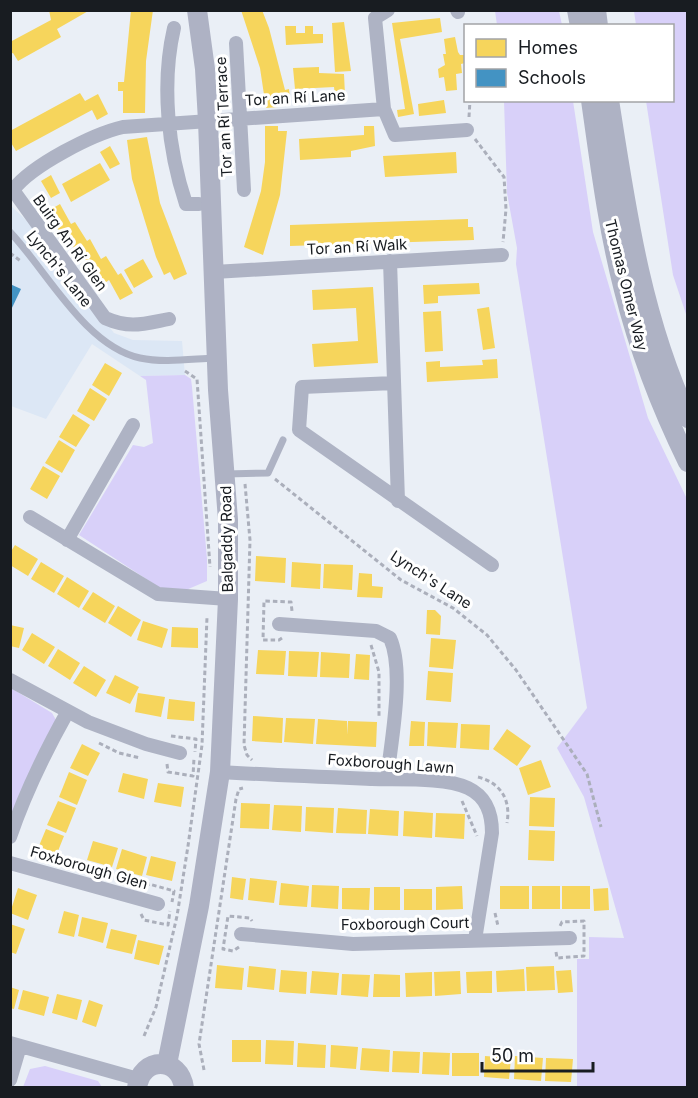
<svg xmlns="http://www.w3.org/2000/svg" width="698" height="1098" font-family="Inter,sans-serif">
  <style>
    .built { fill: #dce7f5 }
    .green { fill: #d8d0f9 }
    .homes { fill: #f6d55c }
    .schools { fill: #4393c3 }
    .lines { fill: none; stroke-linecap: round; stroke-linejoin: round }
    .path { stroke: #abafbb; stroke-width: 3; stroke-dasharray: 4.5 3; stroke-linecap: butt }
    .lane { stroke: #aeb3c4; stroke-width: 7 }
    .street { stroke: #aeb3c4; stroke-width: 14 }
    .secondary { stroke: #aeb2c4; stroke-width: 20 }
    .labels { text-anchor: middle; stroke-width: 6; stroke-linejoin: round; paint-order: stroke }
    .street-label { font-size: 15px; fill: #181c21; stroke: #fff }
  </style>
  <rect width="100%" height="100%" fill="#eaeff6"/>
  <path class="built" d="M10 205 26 220 114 333 133 340 182 341 185 375 140 376 92 344 46 419 11 406Z"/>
  <path class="green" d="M495 11H559L562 25H497Z
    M634 11H687V317L673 275 646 101 672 100V26L636 25Z
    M504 101H573L593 232 648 418 687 499V1087H577V959H589V937L624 938 584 797 557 748 587 708 516 264 517 248 507 193Z
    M185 375 191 379 192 387 207 559V581L186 590 160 588 79 535 133 445 144 447 153 443 146 380 140 376Z
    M11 688 52 713 56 720 11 822Z
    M45 1066 98 1081 102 1087H23L30 1069Z"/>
  <path class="homes" d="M49 10H90L57 29 61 37 18 61 13 53 10 54V42L51 20Z
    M131 10H153L146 61 145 113H123V91H118V82H124Z
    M241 10H262L269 28 285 90 289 89 290 99 276 100 278 107 266 108 260 68Z
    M440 18 442 32 400 39 414 114 398 117 397 110 405 109 392 23Z
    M344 22 351 71 335 72 332 23Z
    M285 26H296V33H305V26H313V34H323V43L286 45Z
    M455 37 458 52 460 55H465V63L461 64 462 73 456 74 457 90 446 91 444 77 439 78 438 69 445 65 443 54H446L444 39Z
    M319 67V73L344 74 345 95 335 96 334 87 295 89 293 68Z
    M80 93 85 101 98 94 108 114 97 120 92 110 16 151 10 141V131Z
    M444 100 446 113 419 116 418 104Z
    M265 126H278V131H287L280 195 263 255 244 247 261 191 265 162Z
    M364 126H374L375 146 351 151V157L300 160 299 139 364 135Z
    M147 137 160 203 187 274 174 280 170 272 164 275 156 257 132 179 127 140Z
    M110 146 120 164 110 169 100 152Z
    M456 152 457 173 385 177 383 156Z
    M100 163 110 180 71 202 62 184Z
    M51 175 60 193 51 198 41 181Z
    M60 204 71 224 75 222 87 241 90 239 101 259 106 256 118 275 121 273 133 293 120 300 109 280 105 283 94 263 89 266 78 246 74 248 63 229 59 231 48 211Z
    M468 219V227H473L474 240 290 246V225Z
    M143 259 153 277 134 288 124 270Z
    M479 283 480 294 438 296V303L424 304 423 285Z
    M373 287 378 363 314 367 312 344 358 341 356 308 313 310 312 290Z
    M489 307 495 348 483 350 477 309Z
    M441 311 443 351 425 352 423 312Z
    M497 359 498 378 427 382 426 362 440 361V367L483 365 482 360Z
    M105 363 122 373 109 396 92 385Z
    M90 388 107 399 94 421 77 411Z
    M73 414 90 425 76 447 59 437Z
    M59 440 75 450 62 473 45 463Z
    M43 466 60 476 47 499 30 489Z
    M15 545 38 559 28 576 10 565V553Z
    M256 556 286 558 285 583 255 581Z
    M41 562 64 576 54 593 31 579Z
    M292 562 321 564 320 589 291 587Z
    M324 564 353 565 352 590 323 588Z
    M359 573 372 574V586L383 587 382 598 357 597Z
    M67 577 89 591 79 608 57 594Z
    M93 592 115 606 105 623 82 609Z
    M118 606 141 620 131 637 108 623Z
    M427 610H435L441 616 440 635 426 634Z
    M143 621 168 629 162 648 137 640Z
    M10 625 24 628 19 648 10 646Z
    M172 627 198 628V648L171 647Z
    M32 633 55 647 44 664 22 650Z
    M431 638 456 640 453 669 429 667Z
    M58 649 80 663 70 680 48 666Z
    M258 650 286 651 284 675 256 674Z
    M289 651 319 652 317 677 288 676Z
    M321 652 350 654 349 678 320 677Z
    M356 654 370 655 369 680 354 679Z
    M84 666 106 680 96 697 73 683Z
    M428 671 453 673 451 702 426 700Z
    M115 675 139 687 130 704 106 693Z
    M138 693 165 697 161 717 135 712Z
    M169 699 195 702 194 721 167 719Z
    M253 716 283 718 282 743 252 741Z
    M286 718 315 719 313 744 284 742Z
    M318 719 347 721V735L348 721 377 722 376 747 316 744Z
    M411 721 425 722 424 746H409Z
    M428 722 458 723 456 748 427 746Z
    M461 724 490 725 489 750 460 748Z
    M507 729 531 746 517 766 493 749Z
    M82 744 100 753 88 776 70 768Z
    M541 760 551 787 528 795 519 768Z
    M69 772 87 780 77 805 59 797Z
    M123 773 148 779 144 799 118 792Z
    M158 783 184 787 181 807 154 802Z
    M530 797 555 798 554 827 529 826Z
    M58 801 76 808 66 833 47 825Z
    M241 803 270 804 269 829 240 828Z
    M274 805 302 806 301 832 272 830Z
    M306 807 334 808 333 833 305 831Z
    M338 808 367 810 366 834 336 833Z
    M370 809 399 811 398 836 368 834Z
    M404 811 433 813 432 838 403 836Z
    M436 813 465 814 464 839 435 837Z
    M46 829 64 836 54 861 36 853Z
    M529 830 555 831 554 861 528 860Z
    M93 841 118 848 112 867 87 860Z
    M122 849 147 857 142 876 116 869Z
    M151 856 176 862 172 881 146 875Z
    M232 877 246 879 243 900 230 898Z
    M250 878 277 881 274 903 248 900Z
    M281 883 309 886 307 907 279 905Z
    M312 885 339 886 338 909 311 907Z
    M462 886 463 909 436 910V887Z
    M500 886H529V909H500Z
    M532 886H560V909H532Z
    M562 886H590V909H562Z
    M374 887H400V910H374Z
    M18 888 37 895 28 920 10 913Z
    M342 888H370L369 910 342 909Z
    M608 888 609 910 594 911 593 889Z
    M404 889H432V910H404Z
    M64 911 79 915 74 937 58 933Z
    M82 917 108 923 103 943 78 936Z
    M10 924 25 929 16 954 10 952Z
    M111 929 137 935 132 954 106 948Z
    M138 940 164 946 159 965 134 959Z
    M217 965 244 968 242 990 215 988Z
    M249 966 276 969 274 990 247 987Z
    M554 966 555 990 527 991 526 967Z
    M524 969 525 991 497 992 496 971Z
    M281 970 307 972 306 994 279 992Z
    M571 970 573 992 558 993 556 971Z
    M312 971 339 973 337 995 310 993Z
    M460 971 461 994 435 996 434 972Z
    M492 971V993H467L466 972Z
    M432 972V996L406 997 405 973Z
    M342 974 370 975 368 997 341 995Z
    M374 974 400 975V997H373Z
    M10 987 19 990 14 1009 10 1008Z
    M23 990 49 997 44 1016 18 1009Z
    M57 994 82 1000 77 1020 52 1013Z
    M89 1000 103 1005 96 1027 82 1022Z
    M232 1040H261V1062H232Z
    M266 1040 294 1041 293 1065 265 1064Z
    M298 1043 326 1045 325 1068 297 1067Z
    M331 1045 358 1047 356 1069 330 1067Z
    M362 1048 390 1050 389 1072 360 1070Z
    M393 1051 420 1052 419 1073 392 1072Z
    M423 1052 450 1053 449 1075 422 1074Z
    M452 1053H479V1076H452Z
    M485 1056 511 1058 509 1079 484 1077Z
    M515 1056 543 1058 541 1081 514 1079Z
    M546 1058 573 1059 571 1082 545 1081Z"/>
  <path class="schools" d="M10 284 21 289 10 312Z"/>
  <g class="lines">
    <path class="path" d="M469 117 470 100
      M475 139 504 177 506 209 503 242
      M10 253 22 262
      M185 371 197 379 210 567
      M275 479 401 580 453 608 487 635 516 670 587 774 601 827
      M245 484 250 540 244 745 247 755 252 760
      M282 638 279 640H263L264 601 291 602 292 611
      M371 645 379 672V718
      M171 736 196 739 195 752
      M99 743 119 753 140 758
      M167 764 168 772 193 776 194 758
      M478 777C501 783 511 800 507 823
      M462 801 477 836
      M146 887 149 884 174 891 172 902
      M495 913 498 926
      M141 914 144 920 168 925 170 911
      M239 947 233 951 223 949 228 916 250 918 252 921
      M556 952 557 958 584 956V921L562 922 560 926
      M144 1036 156 1007 177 916 188 846 202 745 207 617
      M204 1070 199 1044 236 799 239 789 243 788"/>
    <path class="lane" d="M10 232C47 271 85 346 140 358 163 363 191 359 214 358
      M226 474 268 473 283 440"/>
    <path class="street" d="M457 10 458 12
      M174 28C161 84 168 150 186 204H199
      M236 43 244 190
      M384 109 395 135 467 130
      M390 261 398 501
      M214 272 502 255
      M169 319C143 324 130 329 105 318L13 190C32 165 93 134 123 127L384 109 375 18 388 10
      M394 383 302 387 299 430 492 565
      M30 517 158 594 228 599
      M67 540 133 425
      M279 624 376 631 390 638C405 672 391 741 387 779
      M10 680 88 722 146 744 180 753
      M220 772C271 775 322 777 372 779 398 780 445 777 468 788 487 797 492 814 492 833L475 940
      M10 837C25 793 45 752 68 711
      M10 863 158 904
      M241 934 353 944 570 938
      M10 1043 138 1079
      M10 1080 20 1046"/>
    <path class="secondary" d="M577 10 580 26
      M596 10 598 26
      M591 100C600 164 608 228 624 290 639 350 661 407 688 462
      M609 100C626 209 641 317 688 418
      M167 1064 199 906 220 772 228 599V520L218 390 208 121 205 69 197 10
      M137 1088C141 1056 180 1056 184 1088"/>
  </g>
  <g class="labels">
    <g class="street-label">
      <text transform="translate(295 98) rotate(-3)" y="5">Tor an Rí Lane</text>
      <text transform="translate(224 117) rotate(-93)" y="5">Tor an Rí Terrace</text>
      <text transform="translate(70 243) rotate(54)" y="5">Buirg An Rí Glen</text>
      <text transform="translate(357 247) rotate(-3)" y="5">Tor an Rí Walk</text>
      <text transform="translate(59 269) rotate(51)" y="5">Lynch's Lane</text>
      <text transform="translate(626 285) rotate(76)" y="5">Thomas Omer Way</text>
      <text transform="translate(227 539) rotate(-91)" y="5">Balgaddy Road</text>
      <text transform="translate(431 580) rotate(33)" y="5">Lynch's Lane</text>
      <text transform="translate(391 764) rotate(4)" y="5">Foxborough Lawn</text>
      <text transform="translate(89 868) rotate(16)" y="5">Foxborough Glen</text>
      <text transform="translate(405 924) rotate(-1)" y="5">Foxborough Court</text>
    </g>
  </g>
  <rect width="698" height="1098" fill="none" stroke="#181c21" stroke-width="24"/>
  <rect x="464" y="24" width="210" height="78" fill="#ffffff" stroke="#a3a4a6" stroke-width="1.5"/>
  <rect x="476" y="39" width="30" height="18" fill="#f6d55c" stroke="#a3a4a6" stroke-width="1.5"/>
  <text x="518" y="54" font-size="18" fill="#181c21">Homes</text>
  <rect x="476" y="69" width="30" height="18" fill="#4393c3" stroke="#a3a4a6" stroke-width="1.5"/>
  <text x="518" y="84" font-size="18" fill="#181c21">Schools</text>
  <path d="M482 1062v9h111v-9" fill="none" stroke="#181c21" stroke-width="3"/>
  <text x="491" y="1062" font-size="18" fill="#181c21" stroke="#ffffff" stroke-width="4.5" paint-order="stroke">50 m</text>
</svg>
